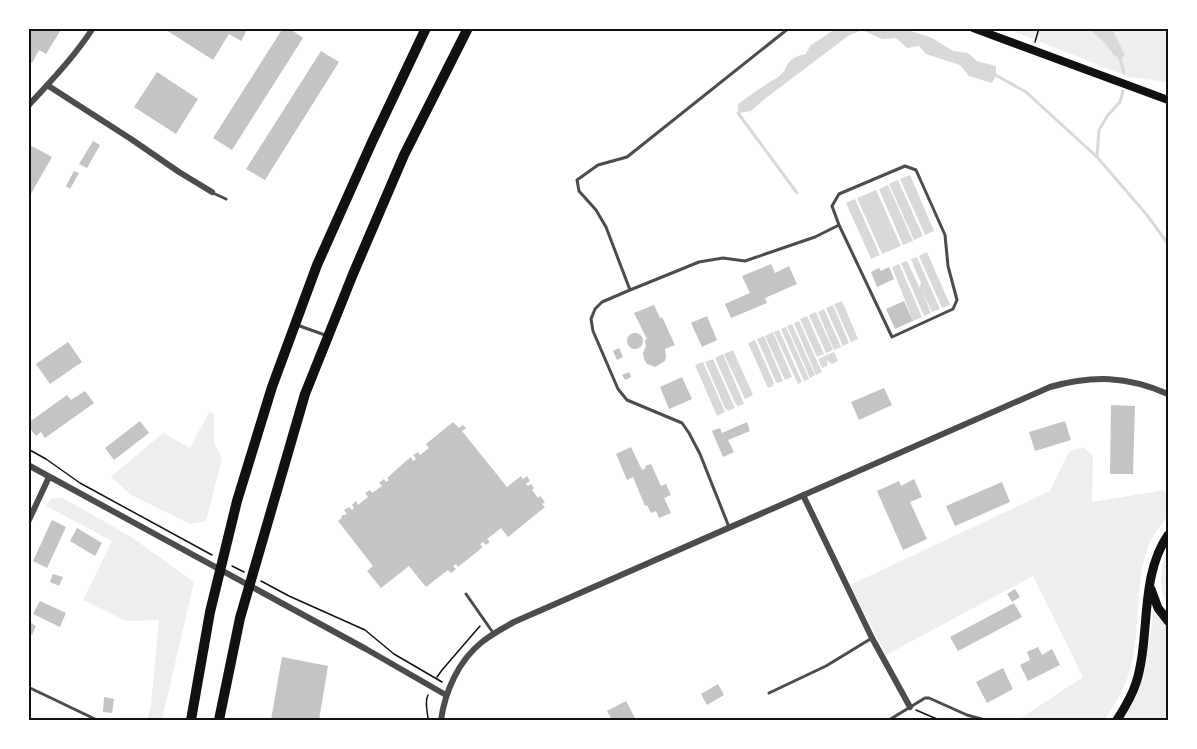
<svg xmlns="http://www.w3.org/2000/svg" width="1197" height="749" font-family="Bitter,serif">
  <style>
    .green { fill: #eee }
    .water { fill: #d9d9d9 }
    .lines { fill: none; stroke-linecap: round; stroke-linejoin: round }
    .stream { stroke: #d9d9d9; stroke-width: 3 }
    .building { fill: #c4c4c4 }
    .path { stroke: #111; stroke-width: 1.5 }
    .service { stroke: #4c4c4c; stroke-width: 3 }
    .minor { stroke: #4c4c4c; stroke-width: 6 }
    .secondary { stroke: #111; stroke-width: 8 }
    .primary { stroke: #111; stroke-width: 9 }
    .motorway { stroke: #111; stroke-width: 10 }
    .neatline { fill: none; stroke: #111; stroke-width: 2 }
  </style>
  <rect width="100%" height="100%" fill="#fff"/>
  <path class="green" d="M1008 29H1168V82L1129 77Z
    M209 412 214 414V443L222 458 206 521 190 524 131 495 111 477 163 433 190 448Z
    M1083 447 1093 456 1092 502 1165 490 1168 513V515C1162 524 1155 532 1150 542 1134 579 1141 628 1131 666 1126 687 1116 703 1104 720H1018L1083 677 1033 576 886 655 850 585 1050 491 1069 452Z
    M63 498 133 538 194 582 162 720H147L151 705 159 620 126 621 83 600 112 541 46 506 51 499Z
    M1168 549V608C1158 590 1159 567 1168 549Z
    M1154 609 1168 626V716L1159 720H1124C1145 686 1148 648 1154 609Z"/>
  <path class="water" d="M835 29H905L932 38 953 51 968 53 977 61 996 66V75L992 83 969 76 960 65 926 54 919 46 907 48 896 38 882 39 862 30 848 36 762 101 751 111 738 113V104C751 95 764 85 778 77 791 68 782 59 806 54L810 46Z
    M1089 29H1112L1125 55 1121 60 1113 54 1105 43Z
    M910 175 934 231 925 235 900 179Z
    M898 180 923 236 914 240 889 184Z
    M888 185 913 241 903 245 879 189Z
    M876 190 901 246 882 254 857 198Z
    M855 199 880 255 871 259 846 203Z
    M927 252 950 305 942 308 919 256Z
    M917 257 940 309 932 312 921 289 931 313 924 316 901 263 907 261 919 287H920L921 283 911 259Z
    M899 264 922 317 913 321 892 267Z
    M842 301 858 339 851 342 834 304Z
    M833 305 849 343 843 346 826 308Z
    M824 309 841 347 834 350 818 312Z
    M816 312 833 350 826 353 809 315Z
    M807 316 824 354 817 357 800 319Z
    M799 321 822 372 816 375 794 323Z
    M792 324 815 375 810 378 787 326Z
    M786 327 809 379 804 381 781 329Z
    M779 330 802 382 798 384 774 332Z
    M773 332 792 377 785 380 765 336Z
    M764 336 783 381 778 383 777 382H776L757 339Z
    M755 340 774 383 773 384V386L768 388 748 343Z
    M733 350 753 395 745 399 724 354Z
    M834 352 838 361 832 364 827 360V366L822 368 818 359Z
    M723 354 744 404 738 406 735 403 715 358Z
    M713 359 735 408 728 411 725 408 705 362Z
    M703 362 725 412 717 416 695 365Z"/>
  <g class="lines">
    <path class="stream" d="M1120 58 1124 73
      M992 73 1026 92 1097 157 1147 215 1168 244
      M740 111 738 113 797 193
      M1097 157 1099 130 1108 115 1120 102 1123 91"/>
  </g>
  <path class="building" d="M28 28H62L46 54 39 50 32 63 28 61Z
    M163 28H248L241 41 229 34 213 60Z
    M283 28H289L303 38 232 150 213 138Z
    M321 51 339 62 265 180 246 169Z
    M157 72 198 99 176 134 134 107Z
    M93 141 100 145 87 168 79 164Z
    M28 144 52 157 28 199Z
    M74 171 79 173 70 189 66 186Z
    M771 264 775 273 789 266 797 284 765 298 767 303 731 318 725 304 750 293 742 276Z
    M889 267 894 279 877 287 871 272 879 268 881 271Z
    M904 301 913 321 895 329 886 309Z
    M654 305 660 318 662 317 675 345 665 349 666 357 665 361 655 367 647 364 644 359 643 353 646 346 645 342V340L647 339 634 313Z
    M707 316 717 340 702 347 691 323Z
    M627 341a8 8 0 1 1 16 0a8 8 0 1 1-16 0Z
    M68 342 82 362 50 384 36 364Z
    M619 348 623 357 617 360 613 351Z
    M629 372 631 377 625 380 622 375Z
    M682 377 692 399 669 409 660 387Z
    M884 388 892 405 859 420 851 402Z
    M85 391 94 403 45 438 41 432 36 436 28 426V423L67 395 71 400Z
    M1111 405 1135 406 1133 474H1110Z
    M140 421 149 433 114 460 105 448Z
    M1065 421 1071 440 1035 451 1029 432Z
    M453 422 459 428 463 425 466 428 462 431 507 487 521 476 523 479 527 476 530 481 526 484 528 486 531 484 534 488 532 490 538 498 540 496 545 502 542 504 545 507 508 537 501 528 487 539 490 542 486 545 483 542 480 544 483 547 458 567 456 564 453 566 456 569 451 573 448 570 426 587 409 566 381 588 367 571 373 566 338 521 342 518 341 516 347 514 344 510 349 507 352 510 354 508 352 505 356 501 358 505 368 497 365 493 370 490 372 493 382 486 379 483 384 479 386 482 389 480 387 478 406 461 411 457 413 461 416 459 413 455 418 452 420 455 429 448 426 444Z
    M747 422 750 431 728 440 734 452 723 457 712 431 720 428 722 433Z
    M631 447 642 470 646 468 645 466 651 464 661 486 666 484 671 495 664 498 671 513 659 518 656 511 651 513 647 505 645 506 633 477 627 480 616 454Z
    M914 479 922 497 910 502 927 539 903 550 877 491 899 481 901 486Z
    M1002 482 1010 502 955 526 946 506Z
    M52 520 66 527 47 568 33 561Z
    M77 528 102 543 95 556 70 541Z
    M53 574 63 577 59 586 50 582Z
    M1015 589 1020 597 1012 602 1007 594Z
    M40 601 66 613 60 627 33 614Z
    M1014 603 1022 617 958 651 950 637Z
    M31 623 36 626 32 635 28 633V624L30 625Z
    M1038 647 1042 655 1052 649 1060 665 1028 681 1020 665 1030 660 1027 652Z
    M282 657 328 666 319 720H271Z
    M1003 668 1013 689 987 703 976 682Z
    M718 684 724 695 707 705 701 694Z
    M104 697 114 699 112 713 103 712Z
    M626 701 636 720H612L607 711Z"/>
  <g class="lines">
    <path class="path" d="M1035 42 1039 28
      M28 449 46 459 80 483 212 555
      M232 566 244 572
      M261 581 289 596 365 630 394 654 442 682
      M437 677 442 670 480 626
      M428 695C424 703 428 712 428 720
      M916 710 939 720"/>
    <path class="service" d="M213 193 226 199
      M630 290 699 262 723 258 745 261 815 237 839 225 832 206 839 194 905 166 916 170 945 235 948 266 957 300 953 309 892 337 839 225
      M297 325 325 335
      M729 527 700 454 689 433 682 423 627 400 618 389 593 331 591 319 595 309 602 302 630 290 606 227 596 210 579 191 577 180 598 165 627 157 789 28
      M466 594 494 634
      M28 687 97 720
      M769 693 826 666 872 638
      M889 720 925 698H929L967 715 985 720"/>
    <path class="minor" d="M47 85 131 139 179 172 212 192
      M28 106C51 81 75 56 93 28
      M28 465 366 649 446 695
      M803 495 872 638 910 707
      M28 522 49 477
      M441 720C445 692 458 661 482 642 492 634 503 628 514 622L1050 387C1093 375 1127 376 1168 394"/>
    <path class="secondary" d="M973 28 1168 100"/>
    <path class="primary" d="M1151 589 1158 608 1168 621
      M1117 720C1124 709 1132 696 1136 683 1151 636 1139 577 1168 535"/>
    <path class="motorway" d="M191 720 210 612 237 501 272 387 317 265 372 142 426 28
      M219 720 240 618 305 394 353 274 404 155 468 28"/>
  </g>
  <rect width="1197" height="749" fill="none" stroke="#ffffff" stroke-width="60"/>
  <rect x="30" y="30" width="1137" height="689" class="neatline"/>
</svg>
